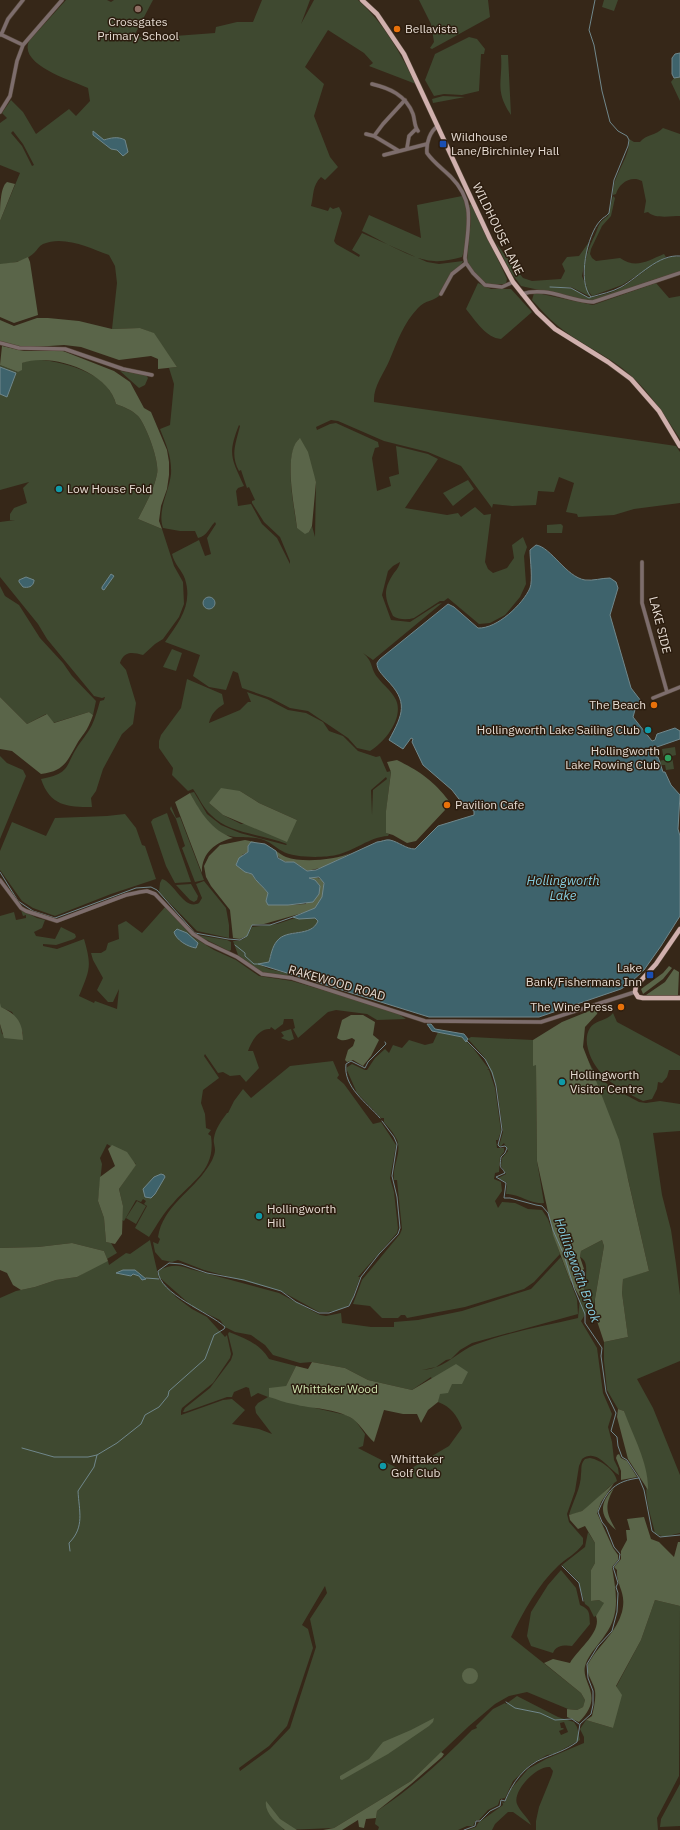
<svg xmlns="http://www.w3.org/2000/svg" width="680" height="1830" font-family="'IBM Plex Sans',sans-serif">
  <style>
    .green { fill: #3f4930; fill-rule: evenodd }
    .forest { fill: #5a6549 }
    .water { fill: #3e636c; stroke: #70878b }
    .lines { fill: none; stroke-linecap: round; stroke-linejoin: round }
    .stream { stroke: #70878b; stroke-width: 1 }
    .minor-casing { stroke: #524436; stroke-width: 4.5 }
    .major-casing { stroke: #524436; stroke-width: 5.5 }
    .minor { stroke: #7d6d6c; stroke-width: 3.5 }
    .major { stroke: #d0b0ad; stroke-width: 4.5 }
    .education-dot { fill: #8d6e63; stroke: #2c1d0f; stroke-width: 1.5 }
    .food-dot { fill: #e8710a; stroke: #2c1d0f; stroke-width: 1.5 }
    .transit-dot { fill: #1a4fb4; stroke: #2c1d0f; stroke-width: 1.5 }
    .culture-dot { fill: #0f9aa8; stroke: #2c1d0f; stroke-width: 1.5 }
    .leisure-dot { fill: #2e9e5b; stroke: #2c1d0f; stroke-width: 1.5 }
    .labels { text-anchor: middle; stroke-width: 3; stroke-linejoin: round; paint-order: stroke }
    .poi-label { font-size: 12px; fill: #e5dbd2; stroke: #2c1d0f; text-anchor: start }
    .street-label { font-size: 12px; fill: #e5dbd2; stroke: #2c1d0f }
    .park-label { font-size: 12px; fill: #cfe5b0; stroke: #2c1d0f }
    .water-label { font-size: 13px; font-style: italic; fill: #85ccde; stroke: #2c1d0f }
  </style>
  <rect width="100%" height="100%" fill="#362718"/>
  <path class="green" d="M66 0H107L111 2 114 0H153L134 36 148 38 215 33 216 27 237 22H253L262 0H310L301 24 314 0H358C384 23 400 53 416 84L369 66 373 63 364 53 328 30 305 67 324 84 314 116 330 157 338 167 325 180 321 177C312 186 314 194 311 206L328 211 330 207 333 209 339 207 342 213 334 241 336 244 359 257 360 255 352 250 362 233 427 262 439 264 463 261 460 267C451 272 447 282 442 291 441 293 440 295 439 296 434 301 425 300 418 308 403 324 398 340 390 359 384 374 373 386 374 402L676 446 680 452V503L634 509 614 515 578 517 577 514 566 512 574 483 559 477 554 492 538 491 536 505 512 506 493 504 492 508 461 466 428 452 384 441 338 421 331 420 316 427 317 430 330 424 336 423 378 442 379 447 375 448 372 458 377 491 391 486 389 477 399 474 396 446 428 454 438 459 405 508 447 515 458 513 461 517 475 507 484 515 491 514 485 562 488 569 493 573 507 568 514 558 512 545 523 537 527 547 524 556 526 584 520 597 505 615 490 623 479 624 448 598 444 601H440L414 618C407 620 399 620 393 616 386 600 382 592 392 576 395 571 399 568 400 562L393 566 388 571 382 595 391 620 410 622 438 604 442 603 373 660 363 653C374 662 370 669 378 678 384 686 391 690 396 700 404 718 385 742 370 751L357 748 348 738 308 711 290 708 271 698 242 688 238 673 233 671 226 690 209 687 193 676 200 655 165 642C179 622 193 605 185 579 182 570 174 564 172 554L199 540 205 556 211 554 207 538 216 524 215 522C209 528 207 536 198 538L195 531H180L163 528C157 510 169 492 171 474 172 457 166 444 160 429L170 425 174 384 169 368 177 367 153 333 140 328 112 329 117 283 115 266 109 255C90 248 64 235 43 244 39 246 37 250 35 252 27 261 11 264 0 264V221L20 173 0 165V123L7 118 2 113 11 100 23 112 36 134 69 109 76 116 90 101 88 88C73 81 18 65 29 41ZM13 131 23 144 34 165 32 166 22 146 11 133ZM239 425 240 426C236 443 230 455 239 471L241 470 247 488 249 487 255 500 252 501V503L264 522 280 537 290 561V564L277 538 262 524 251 504 238 506 236 491 238 488 244 486C232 459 227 455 239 425ZM299 439 316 482 315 537 312 526 309 532 297 528C294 506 283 456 299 439Z
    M419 0H488L490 17 432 49 430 48 434 42 431 24Z
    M604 0H618L614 11 602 7Z
    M469 37 477 39 485 49 484 54H481L479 91 462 95 444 94 434 96 425 80 435 54Z
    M501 55H508L511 115C494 90 503 81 501 55Z
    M680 77V101L671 82 674 78Z
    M443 96 465 97 433 103 432 99Z
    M663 128 680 134V216C671 216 654 219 648 212L644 213 646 201 642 181C631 175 619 183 616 194L613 195C612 175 631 157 629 139L634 142H640C645 135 657 135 663 128Z
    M462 196C471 214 469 238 462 257 453 259 443 262 434 261 415 261 380 240 362 231L369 215 421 238 417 205Z
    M613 196 615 198 611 216 602 226 591 249 590 254 592 258 596 261 620 258C636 269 647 261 664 254L666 257 622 285 592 296C579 280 585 255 593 239 599 229 596 224 608 216Z
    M472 204 507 279 506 284H487C479 277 471 270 467 260L471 219 469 205Z
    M589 242 582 276 591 297 571 287H550L571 288 589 298C598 296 608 294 617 290 636 282 658 253 680 257V272L652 280 603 298 589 301 521 286 510 271 496 243 523 278 532 281 561 279 565 271 562 264 567 257 579 256Z
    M478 283 491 289H511L532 312 501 339C486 338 475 320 466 309Z
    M656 283 669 298 680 296V439C665 416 650 392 629 374 609 356 584 346 563 330 551 321 542 311 532 300L534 293H537L593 305Z
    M32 359C61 361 108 371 116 404 124 407 132 410 138 416 146 425 160 462 157 474 154 490 145 505 138 519L162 529 174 566 183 582 184 604 179 617 163 639 155 644 143 655C132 652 124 651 120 663L126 670 136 703 133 724 122 734 103 769 96 791 91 798 92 807C67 807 50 806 41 779 73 773 64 765 80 743 93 726 94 722 100 701L104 700 105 697 102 698 94 696 47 639 38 624 0 577V522L15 520H10V514L14 508 27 503 23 488 29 482 0 490V365L18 372 22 363Z
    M120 371 146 375 148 378 145 385 139 388Z
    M468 480 474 489 453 506 443 493Z
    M561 524 563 526 562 533H547V525Z
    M0 586 5 596 19 605 40 638 63 663 72 676 96 701 93 715 89 712 53 723 46 714 27 724 0 697Z
    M172 649 182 653 176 671 163 667Z
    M187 679 222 694 224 704C216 709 211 714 209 723L240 710 248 702H251L247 692 267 699 288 710 306 713 323 722 329 731 343 736 358 751 376 757 380 756 387 772 391 771 386 812V833L389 834 388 836C369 837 355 851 336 855 324 858 293 858 282 851 275 847 269 841 261 839 245 835 231 841 217 830 204 821 197 806 190 793L194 792 207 814 221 825 240 833 286 845 287 844C263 834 229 834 211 815 203 808 199 797 193 789L188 791 172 775 173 768 159 748V741L161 735 181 708ZM386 777 387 779 373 790 372 815 371 790ZM240 791 259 803 297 820 241 824 223 815 209 803Z
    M675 747 676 755 672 756 674 769 666 770 665 765H660L659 761 664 760 662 749Z
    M0 756 7 763 23 770 26 776 0 839Z
    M171 806 176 818 180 817 204 880 195 882 182 848 185 846 176 819 170 809Z
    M167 813 191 882 175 883 166 866 151 822 153 819Z
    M125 814 136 828 142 845 145 846 156 879 111 894 55 916 33 908 22 901 0 870V851L12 822 46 836 55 818 107 816Z
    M162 879C175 883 184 911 199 903L202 898 196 884 204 881 226 908 229 925V938L197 931 159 892 160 883Z
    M191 884 198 896 197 900 194 902 190 900 176 885Z
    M166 906 193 937 214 950 236 960 259 976 292 981 380 1007 397 1013 406 1019 377 1020 367 1014 336 1010 328 1012 298 1038 293 1029 295 1028 293 1019H284L283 1024 275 1030 271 1027 270 1029C259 1028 251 1042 248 1051H253L259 1068 246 1082 240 1075 230 1076 223 1072 218 1073 205 1054 204 1056 219 1078 203 1090 201 1103 205 1114 206 1128 211 1130 208 1134 211 1136C216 1170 193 1180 174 1202 164 1212 157 1225 149 1237L135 1228 147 1206 144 1204 146 1201 143 1199 141 1202 136 1200 124 1221 122 1220 123 1206 119 1189 136 1164 119 1151 107 1144 100 1158 102 1164 98 1201 104 1218 106 1242 111 1243 117 1253 107 1259 104 1251 72 1243 38 1247 0 1248V1024L2 1034 23 1040V1033L12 1012 0 1007V916L14 912 16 920 26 918V915L23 916 21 910 37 918 45 920 42 928 34 932 36 936 55 939 61 927 75 934 76 937 74 939 56 945 43 944V946L57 949 84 939C92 967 90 969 79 996L94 1003 95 1001 117 1009 119 989 113 1002H108L97 990 103 978 93 960 91 953H101L106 950 108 943 119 939 118 925 126 921 142 933ZM194 940 198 943 194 948 180 941Z
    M295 918H315L318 921C309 943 279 917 269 962L258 964 269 969 291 974 290 977 261 972 238 955 233 941C245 942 247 936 252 927L277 924Z
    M197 935 227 940 231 942V950L229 951Z
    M613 1013 617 1022 680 1056V1070H669L667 1077 662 1083 658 1082 657 1089 652 1099 643 1101C619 1089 595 1076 588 1049 586 1042 586 1034 590 1028 595 1020 607 1021 613 1013Z
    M291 1029 294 1039 289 1041 281 1038 284 1036 281 1032Z
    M438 1032 462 1037 473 1048 489 1069H487L489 1070 495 1088 501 1131 498 1140H496L497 1148H504V1152L500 1157 499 1172 495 1173 494 1179 501 1182 502 1191 495 1201 498 1208 502 1202 515 1203 528 1209 542 1210 548 1219 560 1254 534 1282 524 1289 465 1307 407 1318 405 1315H401L398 1318H382L370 1306 353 1304 362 1280 400 1234 402 1229 397 1180H394C392 1167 402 1152 397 1140 394 1133 388 1127 384 1122V1118H381L357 1093 346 1068 352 1064 365 1070H367L375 1058 385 1049 389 1053 393 1045 402 1048 409 1040 425 1045 433 1043Z
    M471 1037 533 1040V1065H536L537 1161 544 1203C531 1205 520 1194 506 1194L507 1183 498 1178 506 1174 501 1166 502 1158 508 1151 504 1143 501 1146H499L503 1132 497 1087 485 1058 468 1039Z
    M585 1054 592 1068 609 1086 639 1102 646 1103 660 1101 680 1104V1131L653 1133 662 1195 671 1230 676 1264 680 1295V1361L637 1379 653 1408 680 1475V1533C671 1535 663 1539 655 1533 651 1517 647 1506 646 1489L647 1490 624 1411 618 1409 607 1390 604 1361V1342L628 1337 622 1293 623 1278 649 1271 628 1179Z
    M333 1061 339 1075 337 1078 344 1084 373 1124 381 1122 396 1145 390 1178 394 1192 398 1228 397 1233 358 1277H360L351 1303C344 1310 329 1313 319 1312L281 1291 204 1270 178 1260 172 1262 162 1260 155 1252 153 1242 158 1244 160 1239 158 1237C163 1206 192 1192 208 1167 211 1163 215 1155 215 1150 215 1146 213 1142 214 1138 215 1129 222 1120 227 1113H228L234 1101 243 1089 251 1098 290 1066Z
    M137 1201 146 1206 136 1224 126 1218Z
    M150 1240 159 1279 176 1297 192 1309 207 1317 225 1337 227 1335 231 1354 230 1358 213 1383 182 1408 181 1411V1415L223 1400 232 1399 245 1410 232 1424 259 1429 272 1434 256 1413 255 1407 258 1403 268 1397 258 1393 251 1397 249 1388 246 1387 234 1392 232 1397H227L185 1412H183L185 1408 210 1388 231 1360 233 1354 228 1334 229 1332C246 1339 259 1343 269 1359L296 1366 286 1386 315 1408 346 1415 355 1420 365 1434 363 1446 358 1448 405 1472 449 1446 462 1428C457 1415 451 1407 438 1402L439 1394 431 1377 412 1390 368 1380 345 1368 312 1362 300 1363 273 1355 265 1345 251 1335 235 1332 225 1327 220 1320 193 1307 159 1277V1270C171 1265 177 1264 190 1269L279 1293 320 1315 326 1316 341 1313 342 1323 371 1327H394V1322L418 1320 462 1311 531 1289 561 1257 577 1299 578 1314 472 1343 460 1350 451 1359 446 1360 436 1367 422 1370C448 1368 455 1352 477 1344 509 1332 545 1326 578 1318L580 1297 584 1290 583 1281 586 1278C586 1270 588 1261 580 1257L581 1251 602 1240 604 1246 595 1299 594 1305 590 1307 581 1321 597 1348 603 1393 612 1414 608 1427 612 1442 614 1460 618 1468 619 1475C608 1469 597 1448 582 1459L579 1466 575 1491 567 1514 569 1522 583 1538V1544C576 1554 565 1559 558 1566 538 1585 523 1612 511 1637L581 1693 585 1700 583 1707 577 1710 568 1709 527 1692 509 1696 495 1704 469 1726 411 1781 334 1828 285 1830 281 1826 284 1830H0V1298L16 1291 35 1287 56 1280 77 1277 103 1262 108 1261 109 1265 126 1253 130 1254ZM325 1586 327 1593 310 1619 316 1647 290 1728 270 1749 240 1771 239 1768 269 1746 287 1726 313 1648 308 1629 302 1625Z
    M590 1458C601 1460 615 1470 617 1481 604 1489 595 1504 582 1511 578 1513 573 1514 569 1515 573 1501 581 1488 581 1474 582 1468 580 1465 585 1459Z
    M588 1532 595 1543V1563L591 1570V1601L599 1600 605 1603 599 1614 594 1617 589 1607 585 1604 578 1581 562 1565 585 1547Z
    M561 1570 576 1588 580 1605C591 1610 589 1614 590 1624L572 1646C565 1645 556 1645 553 1653L531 1646 527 1636 531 1612 548 1585Z
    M655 1600 680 1606 679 1776 657 1818 658 1830H536V1821L539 1807 552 1775 553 1771 550 1767C537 1765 512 1791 517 1804 520 1812 528 1817 531 1825L513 1812H508L495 1824 492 1830H468L476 1827 478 1823 503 1805 502 1801 504 1803 511 1789 528 1769 546 1759 584 1743V1737L580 1729 586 1720 613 1728 616 1687 641 1640Z
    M517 1696 558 1717 574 1722 577 1727 580 1740 554 1754 547 1755 531 1764 513 1781 505 1798 500 1799 498 1805 488 1810 479 1820H476L473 1826H467L458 1830H378L379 1827 375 1824 377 1811C413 1787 442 1761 472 1730L477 1728 476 1726 493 1709 505 1703 506 1704ZM564 1722 568 1732 561 1735 559 1731 564 1729 563 1728H561L560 1723Z
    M680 1784V1826L660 1827 661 1819Z"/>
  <path class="forest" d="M7 182 15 184 0 221C0 209 0 187 7 182Z
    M28 257 30 262 38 315 14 323 0 317V264L17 262Z
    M37 318H48L79 321 112 329 140 328 154 333 177 367 158 369V359L151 356 119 360 81 347 64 345 20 348 0 342V320L14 326Z
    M2 346 24 351H63L114 371 130 382 144 408 151 412 167 450 169 462V475L167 489 161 506 159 521 162 529 138 519C145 505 154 490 157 474 160 462 146 425 138 416 132 410 124 407 116 404 109 372 51 352 22 363V370L18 372 0 365Z
    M300 438 308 452 316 482 312 526 309 532 305 534 297 528C295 508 282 452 300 438Z
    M0 697 27 724 47 714 54 723 89 712 93 715C88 729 86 731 78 742 67 761 65 771 41 774L12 751 0 749Z
    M397 760C419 771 433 780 449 801L442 804 445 810 416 841 407 843 393 835 386 833V811L391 772 387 762Z
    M221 788 240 791 259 803 297 820 287 842 223 815 209 803Z
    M190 793C201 813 211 830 233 838 215 842 201 854 202 873L175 802Z
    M245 840 255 842H251L248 846V852L242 855 247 873 252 874C256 882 263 886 268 893L267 899 288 905 306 904 313 879H309L313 877 322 879C327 889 322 903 313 910L264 924 252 925 247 936 240 939 233 938 230 910 211 886 206 877 204 866 209 856 220 845Z
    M265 844C273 848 279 854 286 857 302 863 335 860 351 853L324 867 307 871 297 864 282 861 273 850Z
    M669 966 672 968 663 979 643 994 641 989 663 973Z
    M674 969 679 972 678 995H646L665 982Z
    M0 1003 1 1007C16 1014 23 1022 23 1040L4 1038 0 1024Z
    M599 1007 597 1014 585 1027 583 1047 619 1140 649 1271 623 1279 622 1293 628 1337 604 1342 595 1315V1299L604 1246 602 1240 581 1251 580 1257 584 1269 582 1270 578 1283 583 1281 584 1290 580 1297 570 1280 553 1235 537 1161 536 1065 533 1066V1040L562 1022Z
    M351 1015H363L375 1022 373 1035 379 1040 371 1056 363 1066 353 1060 347 1062 345 1060 348 1050 353 1046 355 1040 352 1038C347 1040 342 1042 337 1038L342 1020Z
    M112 1145 127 1152 136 1165 119 1189 123 1206 122 1234 115 1244 106 1242 104 1218 98 1201 100 1177 115 1166 108 1149Z
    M72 1243 104 1251 108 1261 77 1277 56 1280 35 1287 21 1290 13 1285 7 1273 0 1270V1248L38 1247Z
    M312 1362 345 1368 368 1380 412 1390 456 1364 468 1372 462 1384H452L448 1393 440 1394 438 1402 428 1410 421 1423 417 1414H403L384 1410 374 1442C367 1436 359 1423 353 1419 336 1408 312 1409 293 1404 285 1403 277 1399 269 1397V1388L286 1386 296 1366 308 1369Z
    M618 1409 624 1411C633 1436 649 1464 648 1490L628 1459 617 1417Z
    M619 1454 621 1458 627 1461 637 1477 621 1480V1471L616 1458 617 1455Z
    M614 1483 601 1502 597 1513 613 1548 618 1555V1560L612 1567C616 1592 621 1613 605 1635 599 1644 590 1653 586 1663 578 1683 607 1694 579 1722L567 1717V1709L577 1710 583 1707 585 1700 581 1693 544 1663 553 1659 570 1663C578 1649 602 1632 596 1616L604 1603 599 1600 591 1601V1570L595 1563V1543L585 1526 578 1529 570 1520 569 1515 582 1511 587 1507Z
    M614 1488C604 1506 606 1513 616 1530 600 1517 598 1504 614 1488Z
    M644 1517 651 1539 659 1542 674 1557 678 1542H680V1606L655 1600 641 1640 616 1686 622 1695 613 1728 586 1720 592 1716C594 1707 596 1699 595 1691 594 1682 585 1674 588 1664 589 1662 592 1658 593 1656 603 1642 617 1630 622 1612 627 1591 616 1587 617 1570L614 1567 621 1559V1551L627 1540 626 1530H630L627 1519Z
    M462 1676a8 8 0 1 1 16 0a8 8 0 1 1-16 0Z
    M434 1718 433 1722 429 1726 388 1754 342 1780 340 1779V1776L369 1759 383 1742 411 1730Z
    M441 1752 444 1754 442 1757 411 1784 377 1811 376 1818 366 1819 364 1828 359 1827 358 1820 342 1830H323L334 1828 411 1781Z
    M266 1801 280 1819 297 1830H285C277 1823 264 1813 266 1801Z"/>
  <path class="water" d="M680 53V77L674 78 672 74V58L675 54Z
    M93 131 104 140C110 138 118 136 125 140L128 152 123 156 117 150 111 149 93 135Z
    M0 367 16 373 7 397 0 394Z
    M536 545C551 547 566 577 585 580 593 581 602 578 610 578L616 582 618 588 610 615 631 688 641 701 635 710 633 717 652 741 655 740 657 734 675 728 680 731V739L654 748 656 757H658L663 772H665L671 785 680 795 678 829 680 836V916L661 946 644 970 629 984 621 989 539 1017H429L258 964 269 962C271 955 272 947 277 941 287 928 311 938 318 921L315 918 299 919 293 917 315 908 322 897 324 883 319 877 309 878 315 880 320 886 319 894 313 902 288 905H268L266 901 268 893C263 886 256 882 252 874L245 872 236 865 239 858 248 852V846L251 842 265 844 276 851 278 858 285 862H294L307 871 316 870 377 842C381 842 386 839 390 840 399 842 406 849 415 849L438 826 474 815V811L462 803 452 790 423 765 412 742 413 739 411 738 403 749 389 740C403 714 409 702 386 679 382 674 377 670 377 663L380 659 448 604 454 607 478 628C497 629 523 604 530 588 533 580 530 560 530 550Z
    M111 574 114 576 104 590 102 589V587Z
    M26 577 34 580V581C33 587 28 588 23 587L19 582V580Z
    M203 603a6 6 0 1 1 12 0a6 6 0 1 1-12 0Z
    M177 929 187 933 198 943 196 948C188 947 176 940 174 932Z
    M427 1024H431L435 1029 464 1034 468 1039 466 1042 462 1037 432 1031Z
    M161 1174 164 1175 165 1177 155 1194 151 1198 145 1197 143 1189 154 1177Z
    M123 1270H135L146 1279 142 1280 139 1276 133 1274 131 1276 116 1273Z
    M582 1270 584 1272 585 1280 578 1283 576 1280 575 1275Z"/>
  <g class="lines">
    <path class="stream" d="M595 0 589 30 594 45 602 91 610 122 618 131 627 136 629 140 628 146 614 180 609 213C606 217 603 217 600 221 587 235 577 282 591 297 601 294 612 292 621 287 639 277 658 254 680 256
      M550 287 571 288 589 298 591 297
      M0 872 18 901 33 911 55 918 136 888 151 887 157 890 195 933 228 939 240 940 247 936 252 925H270L293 917
      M235 945 245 953V956L254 964H258
      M466 1040 485 1059 492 1072 496 1086 502 1130 498 1145 500 1147 505 1146 507 1148 505 1153 501 1157C499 1171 501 1165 505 1173L496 1177 506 1183 504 1198H510L536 1205 542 1206 548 1213 553 1230 564 1255 574 1288 585 1314V1323L602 1348 601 1356 606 1392 616 1413 611 1431 617 1437 618 1446 622 1457 627 1460 639 1478 644 1490 652 1531 660 1537 680 1535
      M380 1118C367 1103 343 1087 346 1064L351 1061 365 1068 368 1062 386 1044 385 1042
      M146 1278 159 1279
      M22 1448 54 1457H88L97 1455 117 1443 141 1424 145 1415 159 1407 168 1396 169 1391 205 1359 214 1335 224 1329 225 1327C209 1312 159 1294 158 1271L169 1263 181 1264 207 1273 244 1280 281 1291 296 1302 319 1313H329L349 1306 354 1296 361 1277 379 1254 398 1234 400 1228 397 1197 392 1176 397 1144 394 1137 382 1121
      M70 1551 69 1543C85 1527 79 1511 78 1491L94 1467 97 1455
      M562 1566 579 1583 583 1601
      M506 1702 515 1708 540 1713 555 1720 572 1719 579 1724
      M464 1830 475 1826 476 1821H480L490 1811 500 1806 501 1800 505 1801C512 1783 525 1765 544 1758 556 1753 566 1750 577 1742L580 1724 591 1714 593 1705V1691L588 1678 587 1664 598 1646 612 1631 617 1612 618 1593 616 1587 618 1583 613 1567 619 1560 620 1554 614 1547 606 1527 602 1522 598 1512C607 1490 615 1481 639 1478"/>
    <g class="minor-casing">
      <path id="minor" d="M0 34 23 45
        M1 35 8 19 23 0
        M372 84C389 88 406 95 413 114 415 120 414 126 418 131
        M0 112 10 96 17 61 23 45 62 0
        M438 126C430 131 426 143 427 153 433 162 443 169 451 177 476 202 468 226 465 258L466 263 473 273 485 285 502 287 513 282
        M366 134 374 136 399 151
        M374 136 383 124 405 100
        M407 148 409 136 416 129
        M384 155 427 144
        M441 294 452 274 466 263
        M522 294C546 286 569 301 593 302L680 273
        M0 343 19 348 65 349 123 369 152 375
        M642 562V603L667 692
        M653 698 680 687
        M0 880 21 908 26 911 57 921 126 895 140 892 147 891 155 894 193 934 207 943 237 957 262 974 292 978 425 1021 541 1022 635 992"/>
    </g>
    <g class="major-casing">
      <path id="major" d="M362 0 377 14 404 54 490 239 513 282 537 312 555 329 608 362 631 379 659 411 680 446
        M680 929 656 964 636 986 635 992 638 997 643 998H680"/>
    </g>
    <use href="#minor" class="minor"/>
    <use href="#major" class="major"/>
  </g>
  <circle class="education-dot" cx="138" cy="9" r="4"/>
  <g class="food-dot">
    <circle cx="397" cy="29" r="4"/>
    <circle cx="654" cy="705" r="4"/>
    <circle cx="447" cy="805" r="4"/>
    <circle cx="621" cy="1007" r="4"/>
  </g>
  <g class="transit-dot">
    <rect x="439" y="140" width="8" height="8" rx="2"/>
    <rect x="646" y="971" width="8" height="8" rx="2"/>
  </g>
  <g class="culture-dot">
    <circle cx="59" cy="489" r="4"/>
    <circle cx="648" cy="730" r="4"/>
    <circle cx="562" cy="1082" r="4"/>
    <circle cx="259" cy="1216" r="4"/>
    <circle cx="383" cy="1466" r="4"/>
  </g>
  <circle class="leisure-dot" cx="668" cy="758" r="4"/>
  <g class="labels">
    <g class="poi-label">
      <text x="138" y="26" text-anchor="middle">Crossgates<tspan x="138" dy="14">Primary School</tspan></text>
      <text x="405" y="33">Bellavista</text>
      <text x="451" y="141">Wildhouse<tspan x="451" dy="14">Lane/Birchinley Hall</tspan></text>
      <text x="67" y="493">Low House Fold</text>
      <text x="646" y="709" text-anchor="end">The Beach</text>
      <text x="640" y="734" text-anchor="end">Hollingworth Lake Sailing Club</text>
      <text x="660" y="755" text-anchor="end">Hollingworth<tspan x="660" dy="14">Lake Rowing Club</tspan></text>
      <text x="455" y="809">Pavilion Cafe</text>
      <text x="642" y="972" text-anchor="end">Lake<tspan x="642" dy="14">Bank/Fishermans Inn</tspan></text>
      <text x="613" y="1011" text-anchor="end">The Wine Press</text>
      <text x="570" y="1079">Hollingworth<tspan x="570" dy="14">Visitor Centre</tspan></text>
      <text x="267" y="1213">Hollingworth<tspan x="267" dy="14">Hill</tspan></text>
      <text x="391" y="1463">Whittaker<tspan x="391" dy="14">Golf Club</tspan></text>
    </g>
    <g class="street-label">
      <text transform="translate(498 229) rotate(64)" y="4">WILDHOUSE LANE</text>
      <text transform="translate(660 625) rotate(76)" y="4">LAKE SIDE</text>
      <text transform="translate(337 983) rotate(16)" y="4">RAKEWOOD ROAD</text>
    </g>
    <g class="park-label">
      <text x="335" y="1393">Whittaker Wood</text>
    </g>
    <g class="water-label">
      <text x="563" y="885">Hollingworth<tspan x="563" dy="15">Lake</tspan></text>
      <text transform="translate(578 1270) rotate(70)" y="5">Hollingworth Brook</text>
    </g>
  </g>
</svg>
